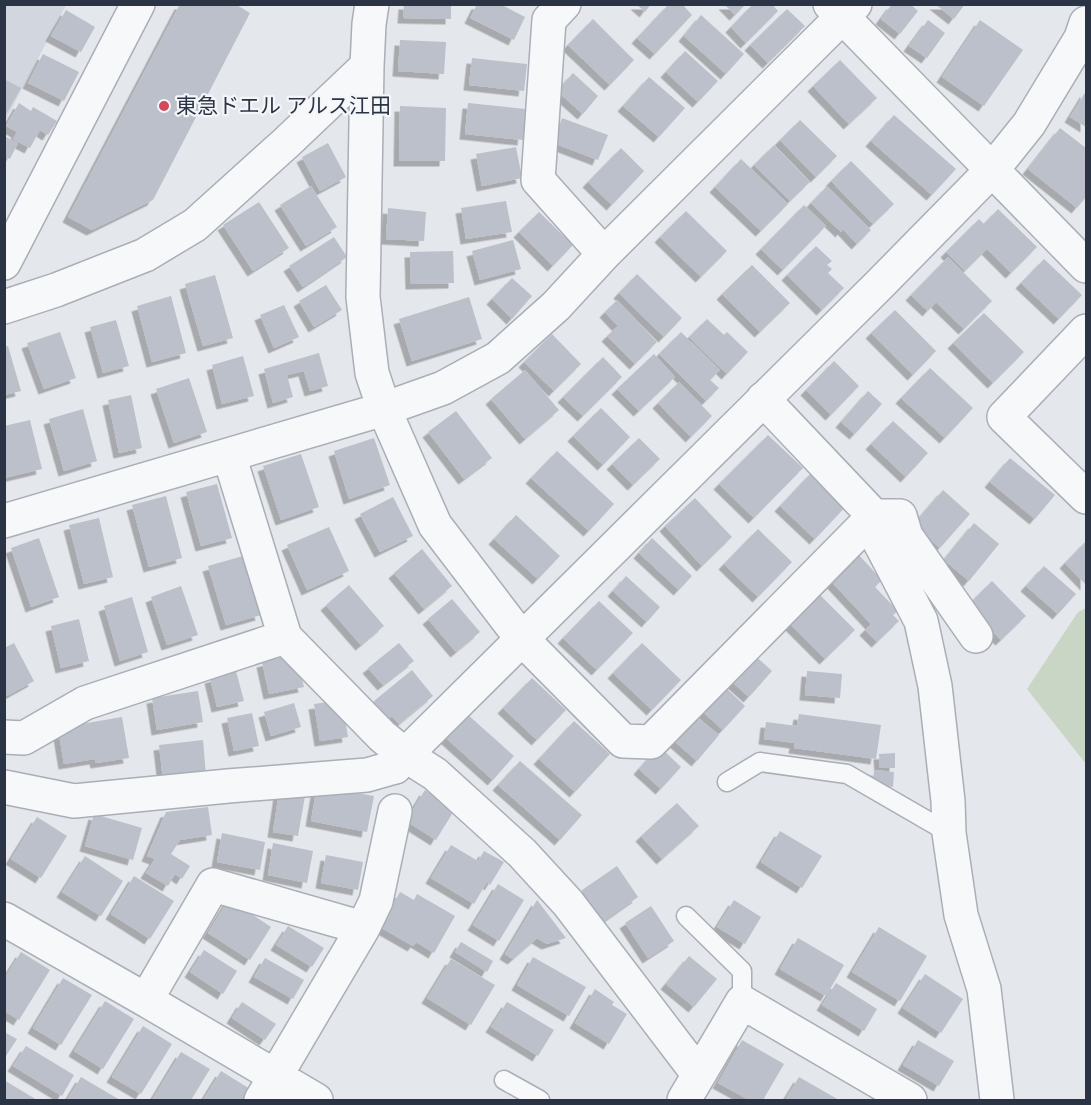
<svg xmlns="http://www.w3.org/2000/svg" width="1091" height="1105" font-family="Roboto,'Noto Sans JP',sans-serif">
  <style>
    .built { fill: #d2d6de }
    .green { fill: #c9d6c5 }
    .building { fill: #bbc0ca; filter: url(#shadow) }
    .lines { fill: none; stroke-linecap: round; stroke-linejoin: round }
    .service-casing { stroke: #a9aeb7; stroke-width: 21 }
    .minor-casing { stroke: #a9aeb7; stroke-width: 36 }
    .tertiary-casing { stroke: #a9aeb7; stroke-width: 36 }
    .service { stroke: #f7f8fa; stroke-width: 18 }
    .minor { stroke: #f7f8fa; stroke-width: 33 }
    .tertiary { stroke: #f7f8fa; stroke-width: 33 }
    .poi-dot { fill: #d1495b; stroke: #f4f6f9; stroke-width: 2 }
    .labels { text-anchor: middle; stroke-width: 4.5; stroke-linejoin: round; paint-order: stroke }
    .poi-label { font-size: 21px; fill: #2b3445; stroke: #f4f6f9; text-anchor: start }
  </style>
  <defs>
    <filter id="shadow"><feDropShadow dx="-5.5" dy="5.5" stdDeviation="0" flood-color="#0004"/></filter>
  </defs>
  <rect width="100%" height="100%" fill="#e4e7ec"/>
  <path class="built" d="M5 5H66L5 121Z"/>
  <path class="green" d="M1086 608V764L1027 689 1078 612Z"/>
  <path class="building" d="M180 4H235L250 13 153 200 92 230 68 217Z
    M404 4H451V19L403 18Z
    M477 4H500L525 17 514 40 470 18Z
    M636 4H651L645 12Z
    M669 4H682L692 15 655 54 637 38Z
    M724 4H746L735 15Z
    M753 4H772L778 11 746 43 731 27Z
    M892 4H910L918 11 900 34 881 19Z
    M935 4H965L954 19Z
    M787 9 805 26 768 63 750 45Z
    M66 10 95 27 81 52 51 36Z
    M701 15 744 54 726 74 684 36Z
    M593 19 634 60 610 85 568 45Z
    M928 20 945 33 927 58 909 46Z
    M980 20 1023 50 984 106 942 77Z
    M400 40 446 42 444 74 398 71Z
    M685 51 718 81 698 102 666 72Z
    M43 54 79 72 64 101 28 83Z
    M472 58 527 64 524 91 469 85Z
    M840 60 877 98 849 124 813 86Z
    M573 73 598 96 583 114 557 91Z
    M649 77 685 108 659 137 623 106Z
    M4 79 21 88 4 118Z
    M1086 91V127L1070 117Z
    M19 103 31 111 33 107 57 121 48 135 40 130 30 148 13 139 17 132 6 126Z
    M468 103 526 109 523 140 465 134Z
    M400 106 446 108 445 161H399Z
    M894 115 956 169 932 195 871 141Z
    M562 118 608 135 598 160 553 143Z
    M800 120 837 156 816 177 780 140Z
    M1060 128 1086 148V197L1077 208 1028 169Z
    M4 136 18 143 10 159 4 156Z
    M328 143 346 177 320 191 302 157Z
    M774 145 810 182 790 201 754 165Z
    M516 147 522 178 482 186 476 154Z
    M621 148 644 171 612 205 588 182Z
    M741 159 788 204 761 231 715 187Z
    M851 161 894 204 873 224 831 181Z
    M311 186 337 227 306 246 280 205Z
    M827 186 871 230 857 244 843 229 841 232 811 203Z
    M506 201 512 232 466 239 461 208Z
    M259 202 289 248 253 271 223 225Z
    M804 205 826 226 783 270 761 249Z
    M388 208 426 212 424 241 386 239Z
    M998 209 1037 247 1011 273 987 249 965 271 946 252 979 219 984 224Z
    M686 211 727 251 701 277 660 237Z
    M539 212 573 245 553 266 519 232Z
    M334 237 347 257 303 287 289 266Z
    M513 240 521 269 480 280 472 251Z
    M816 246 832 261 827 265 832 269 828 273 844 288 822 310 787 275Z
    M453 251 454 283 411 284 410 252Z
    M948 257 992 301 964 329 936 302 928 311 911 295Z
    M1044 259 1082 295 1059 319 1021 283Z
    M752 265 790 303 760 332 722 294Z
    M637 274 682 318 664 337 619 293Z
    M215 275 233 338 203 346 185 284Z
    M512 278 532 296 512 319 492 299Z
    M326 285 342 310 314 327 299 301Z
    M171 296 186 353 152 362 137 306Z
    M469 297 482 339 412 361 399 319Z
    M617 300 657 342 635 364 607 336 618 326 605 312Z
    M284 305 299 337 274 348 260 315Z
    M895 310 936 351 913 375 871 333Z
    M984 313 1024 352 993 383 953 343Z
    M707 319 724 335 727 332 748 352 727 374 689 337Z
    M116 320 129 366 103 373 90 327Z
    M60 332 76 378 44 389 27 343Z
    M681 332 720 370 710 380 719 388 706 401 659 354Z
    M552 334 581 364 554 391 524 362Z
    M8 346 21 391 4 395V347Z
    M319 353 328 386 310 391 304 371 287 375 293 397 273 403 264 369Z
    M654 354 675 377 639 411 617 389Z
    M243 356 254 396 222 404 212 365Z
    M603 357 622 377 583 416 563 397Z
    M834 361 859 386 831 415 806 390Z
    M930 368 973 408 945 438 901 398Z
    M525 370 559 410 525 439 491 399Z
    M189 378 207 432 174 443 156 389Z
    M679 382 712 416 691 437 658 403Z
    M868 391 882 404 855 434 841 422Z
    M131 395 142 448 119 453 108 400Z
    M601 408 630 437 603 465 573 436Z
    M83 409 97 461 64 471 49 419Z
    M456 411 492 458 464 479 428 432Z
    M30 420 42 469 4 478V426Z
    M893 421 928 453 906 477 871 444Z
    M768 435 803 468 754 518 719 484Z
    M374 438 390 485 349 499 334 451Z
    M639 438 660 459 633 485 612 464Z
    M557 451 614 504 589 531 531 478Z
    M301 454 319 507 281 520 263 466Z
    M1010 458 1055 495 1035 519 990 482Z
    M813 471 848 504 815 539 780 506Z
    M217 484 232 538 201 546 186 492Z
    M943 490 970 514 940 548 913 525Z
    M166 496 182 558 149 567 132 505Z
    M393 497 413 536 380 552 360 514Z
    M695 498 732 537 702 566 665 526Z
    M516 515 560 556 538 579 494 539Z
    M99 518 113 577 84 584 69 525Z
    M974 523 999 544 969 581 944 560Z
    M329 527 349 571 307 590 287 545Z
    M758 529 792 562 758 597 724 564Z
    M39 538 59 597 31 607 11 548Z
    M652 538 692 576 679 590 639 553Z
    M1086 541V585L1065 563Z
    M422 549 452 586 424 609 394 573Z
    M857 553 882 580 875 587 898 611 893 615 899 621 877 642 865 630 871 624 829 579Z
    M243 556 261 615 226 625 208 566Z
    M1044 566 1076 594 1058 614 1026 586Z
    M626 576 660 607 647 622 613 591Z
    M992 581 1026 616 1001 640 967 606Z
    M349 585 384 626 361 645 326 605Z
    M181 586 198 635 167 645 151 597Z
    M816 591 855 630 825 659 786 620Z
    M132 597 148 652 120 661 104 606Z
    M452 599 480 632 456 652 428 619Z
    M599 601 633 633 597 670 563 638Z
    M79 619 89 661 61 668 51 626Z
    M14 643 34 681 7 696 4 691V648Z
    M399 643 414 661 383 685 368 668Z
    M642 643 681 680 652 710 613 673Z
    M296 654 304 687 269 694 262 662Z
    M753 654 772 671 749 697 730 680Z
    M412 670 433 696 399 724 392 716 388 719 374 701Z
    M236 671 244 701 217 707 210 678Z
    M807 671 842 674 840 698 805 695Z
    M532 678 566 710 537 740 503 708Z
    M724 686 745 706 723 730 702 711Z
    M198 691 203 722 157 730 152 698Z
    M342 700 348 737 320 741 314 704Z
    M294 703 301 727 271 736 264 712Z
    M252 713 259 746 234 751 227 718Z
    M467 714 514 756 493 780 446 738Z
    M693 714 719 735 697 761 672 739Z
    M799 714 881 725 876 759 794 748 795 743 764 739 766 722 797 726Z
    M122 717 129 758 96 763 95 759 64 764 58 728Z
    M574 721 610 754 575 792 539 759Z
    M203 740 206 775 163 779 159 745Z
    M659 746 681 767 661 789 639 769Z
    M895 753V768H880L879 754Z
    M520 761 582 815 560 840 498 785Z
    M874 770 894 772 893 787 873 785Z
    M317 786 374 796 367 832 311 821Z
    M425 790 455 809 436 840 406 821Z
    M279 792 305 796 298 836 273 832Z
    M677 803 699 826 662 859 641 836Z
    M208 807 212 835 180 840 171 854 190 866 182 879 175 874 168 886 146 873 155 859 147 856 166 812Z
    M94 814 142 828 133 860 85 846Z
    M37 817 67 836 41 878 11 859Z
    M780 831 822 856 802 888 761 862Z
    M222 833 265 842 260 870 217 862Z
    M273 843 313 851 307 883 268 875Z
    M451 845 478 861 484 851 504 862 490 885 487 882 474 904 431 878Z
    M326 855 363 862 358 890 321 883Z
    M85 856 123 881 101 916 62 892Z
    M617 866 638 897 604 921 582 890Z
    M134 876 174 901 150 939 111 914Z
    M498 884 524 900 499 941 473 925Z
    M400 892 414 900 417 894 455 916 434 953 416 942 413 946 380 927Z
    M229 899 271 927 250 960 208 933Z
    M537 900 566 938 547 944 537 938 513 959 505 954Z
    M734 900 761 917 745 944 717 927Z
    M651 906 674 941 648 958 625 923Z
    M288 926 324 948 312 967 276 945Z
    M879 927 927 956 900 1001 852 972Z
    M798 938 844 965 826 996 780 969Z
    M461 942 493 961 487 972 455 952Z
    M204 950 237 971 223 994 190 972Z
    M21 952 50 970 19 1020 4 1011V979Z
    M689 956 717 979 694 1007 666 984Z
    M533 957 586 987 569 1016 517 985Z
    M265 958 304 980 293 999 254 977Z
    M451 959 495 985 471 1025 427 998Z
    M925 974 963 999 941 1033 903 1008Z
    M63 978 92 995 61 1045 33 1028Z
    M836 983 877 1009 864 1031 822 1005Z
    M595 989 614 1002 612 1005 627 1014 609 1044 575 1023Z
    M105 1001 134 1019 103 1069 74 1051Z
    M242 1002 276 1024 265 1040 232 1018Z
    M507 1002 554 1030 538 1056 491 1027Z
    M143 1026 172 1044 141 1094 112 1077Z
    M4 1032 17 1039 4 1059Z
    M742 1040 784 1064 763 1100H749L718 1083Z
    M918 1040 954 1061 939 1086 903 1065Z
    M26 1046 74 1075 62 1096 13 1066Z
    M181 1052 210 1069 191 1100H152Z
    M221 1071 250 1089 243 1100H203Z
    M81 1077 120 1100H67Z
    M799 1077 839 1100H785Z
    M4 1080 37 1100H4Z"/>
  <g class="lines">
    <g class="service-casing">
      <path id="service" d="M727 782 760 762 847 774 949 833
        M686 916 742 971V1002
        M504 1080 540 1100"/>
    </g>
    <g class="minor-casing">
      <path id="minor" d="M372 4 369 24 367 66 363 297 372 373 384 409 435 525 522 639 623 741 651 742 874 516H900L906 536 976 636
        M564 4 549 20 538 180 604 254
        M830 4 1086 266
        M4 263 138 4
        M4 307 56 290 145 255 195 225 286 143 367 66
        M1086 331 1004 417 1086 497
        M763 399 874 516 876 535 921 621 935 686 948 801 949 833 961 915 984 989 997 1100
        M229 455 285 637 382 736 405 755 435 774 522 853 568 903 699 1075
        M4 521 384 409 443 388 498 358 556 306 604 254 855 4
        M4 737 24 738 85 703 285 637
        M4 787 74 801 228 786 367 775 395 767
        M4 919 146 1000 316 1100
        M146 1000 213 885 363 928
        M275 1077 363 928 376 901 395 811
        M684 1100 742 1002 910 1100"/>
    </g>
    <g class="tertiary-casing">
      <path id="tertiary" d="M395 767 405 755 879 285 992 170 1029 124 1081 38 1086 23
        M261 1100 275 1077"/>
    </g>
    <use href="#service" class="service"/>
    <use href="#minor" class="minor"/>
    <use href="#tertiary" class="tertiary"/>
  </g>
  <circle class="poi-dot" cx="164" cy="106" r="6"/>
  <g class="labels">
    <g class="poi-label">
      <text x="176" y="113">東急ドエル アルス江田</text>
    </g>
  </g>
  <rect width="1091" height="1105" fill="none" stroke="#2b3445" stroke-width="12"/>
</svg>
